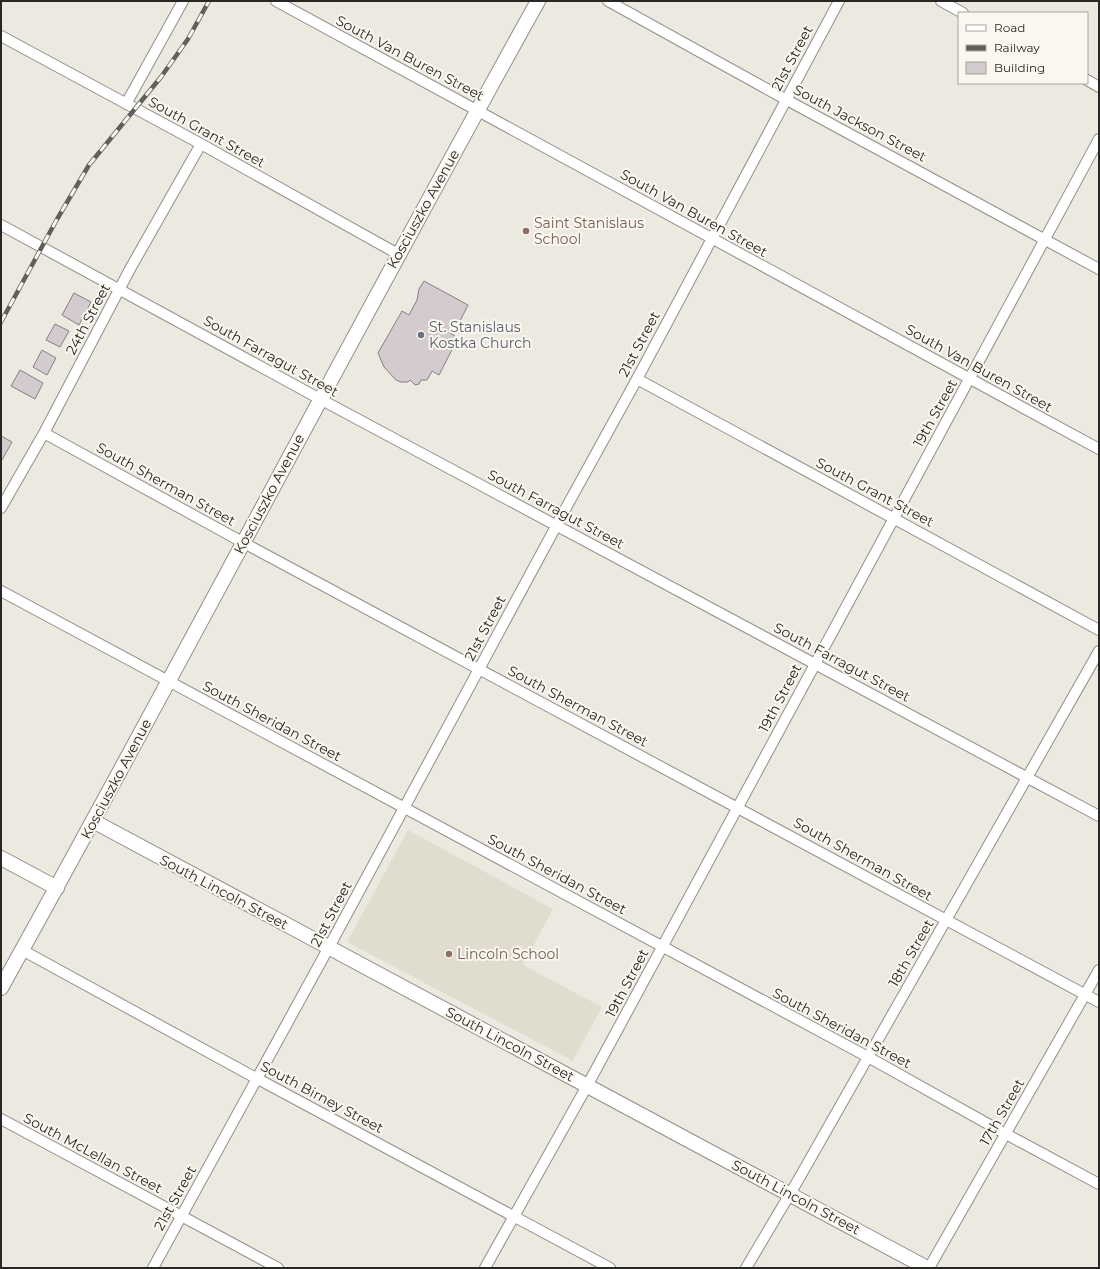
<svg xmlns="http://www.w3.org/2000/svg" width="1100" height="1269" font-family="Montserrat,sans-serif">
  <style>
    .built { fill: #e1ddce }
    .building { fill: #d4cbcf; stroke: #867e82 }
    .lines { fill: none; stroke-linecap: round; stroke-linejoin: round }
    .street-casing { stroke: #908e87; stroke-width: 12 }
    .secondary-casing { stroke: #908e87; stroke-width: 16 }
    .street { stroke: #fff; stroke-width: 10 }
    .secondary { stroke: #fff; stroke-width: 14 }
    .rail-casing { stroke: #605f5a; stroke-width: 4.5 }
    .rail { stroke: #f9f7ef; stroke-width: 3; stroke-dasharray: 9; stroke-linecap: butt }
    .education-dot { fill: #8d6e63; stroke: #f9f7ef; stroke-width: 1.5 }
    .worship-dot { fill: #6b7280; stroke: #f9f7ef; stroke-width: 1.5 }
    .labels { text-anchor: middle; stroke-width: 4; stroke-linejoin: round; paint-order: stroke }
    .street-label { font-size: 14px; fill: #282724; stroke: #f9f7ef }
    .education-label { font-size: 14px; fill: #785e54; stroke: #f9f7ef; text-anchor: start }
    .worship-label { font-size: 14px; fill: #5b616d; stroke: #f9f7ef; text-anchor: start }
  </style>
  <rect width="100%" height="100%" fill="#ece9e1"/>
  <path class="built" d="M408 830 553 909 523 965 602 1007 573 1061 347 942Z"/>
  <path class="building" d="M424 281 468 305 459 323 456 321 450 333 458 338 439 375 432 371 427 380H421L419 384 415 385 410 380 408 382H401L396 380 384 367 378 353 402 311 409 315 417 300 419 289Z
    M74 293 91 302 79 325 62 315Z
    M55 324 69 331 60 347 46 340Z
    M42 350 56 358 47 375 33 367Z
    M20 370 43 383 35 399 11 386Z
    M1 436 12 442 2 460 1 459Z"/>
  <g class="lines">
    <g class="street-casing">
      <path id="street" d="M276 1 1099 449
        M608 1 785 99 1099 269
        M941 1 963 13
        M1 36 201 144 398 254
        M1087 80 1099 87
        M126 104 183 1
        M1 225 320 399 1099 816
        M637 379 1099 630
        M44 433 244 543 1099 1002
        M1 508 44 433 130 269 201 144
        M1 591 868 1057 1006 1134 1099 1184
        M22 950 243 1071 610 1268
        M1 1119 278 1268
        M153 1268 329 947 567 506 637 379 839 1
        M485 1268 587 1086 1099 139
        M746 1268 797 1182 1099 651
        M929 1268 1099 970"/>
    </g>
    <g class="secondary-casing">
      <path id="secondary" d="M93 821 927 1268
        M1 858 57 888
        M1 988C183 660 356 328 538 1"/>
    </g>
    <use href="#street" class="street"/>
    <use href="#secondary" class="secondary"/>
    <g class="rail-casing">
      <path id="rail" d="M1 322 56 221 89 165 161 77 188 39 209 1"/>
    </g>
    <use href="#rail" class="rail"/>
  </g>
  <g class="education-dot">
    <circle cx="526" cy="231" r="4"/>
    <circle cx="449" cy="954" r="4"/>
  </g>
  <circle class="worship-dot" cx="421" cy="335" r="4"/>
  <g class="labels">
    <g class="street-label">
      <text transform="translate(410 58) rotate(28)" y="5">South Van Buren Street</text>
      <text transform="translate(792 58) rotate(-62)" y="5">21st Street</text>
      <text transform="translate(860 123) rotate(28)" y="5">South Jackson Street</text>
      <text transform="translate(207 132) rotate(29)" y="5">South Grant Street</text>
      <text transform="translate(423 209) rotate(-61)" y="5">Kosciuszko Avenue</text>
      <text transform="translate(694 213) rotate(29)" y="5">South Van Buren Street</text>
      <text transform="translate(88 319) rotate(-62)" y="5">24th Street</text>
      <text transform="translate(639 344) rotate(-62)" y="5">21st Street</text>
      <text transform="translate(271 356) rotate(29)" y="5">South Farragut Street</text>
      <text transform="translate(979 368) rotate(29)" y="5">South Van Buren Street</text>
      <text transform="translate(935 413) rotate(-61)" y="5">19th Street</text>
      <text transform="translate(166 484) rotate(29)" y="5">South Sherman Street</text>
      <text transform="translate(875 492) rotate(28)" y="5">South Grant Street</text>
      <text transform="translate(269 494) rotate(-62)" y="5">Kosciuszko Avenue</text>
      <text transform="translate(556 509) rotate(28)" y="5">South Farragut Street</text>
      <text transform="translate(485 628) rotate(-62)" y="5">21st Street</text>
      <text transform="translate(842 662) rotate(28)" y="5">South Farragut Street</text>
      <text transform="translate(780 698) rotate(-62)" y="5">19th Street</text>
      <text transform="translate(578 706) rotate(28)" y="5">South Sherman Street</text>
      <text transform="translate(272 721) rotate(28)" y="5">South Sheridan Street</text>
      <text transform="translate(116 779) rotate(-62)" y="5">Kosciuszko Avenue</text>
      <text transform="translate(863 859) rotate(29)" y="5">South Sherman Street</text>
      <text transform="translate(557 874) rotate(28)" y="5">South Sheridan Street</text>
      <text transform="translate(224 892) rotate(28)" y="5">South Lincoln Street</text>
      <text transform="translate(331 914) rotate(-62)" y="5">21st Street</text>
      <text transform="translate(911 953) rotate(-60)" y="5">18th Street</text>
      <text transform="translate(627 983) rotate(-62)" y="5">19th Street</text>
      <text transform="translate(842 1028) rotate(28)" y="5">South Sheridan Street</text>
      <text transform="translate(510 1044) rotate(28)" y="5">South Lincoln Street</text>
      <text transform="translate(322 1097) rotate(28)" y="5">South Birney Street</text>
      <text transform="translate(1002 1112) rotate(-60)" y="5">17th Street</text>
      <text transform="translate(93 1153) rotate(28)" y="5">South McLellan Street</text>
      <text transform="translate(796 1197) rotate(28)" y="5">South Lincoln Street</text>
      <text transform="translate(175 1198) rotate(-61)" y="5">21st Street</text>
    </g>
    <g class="education-label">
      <text x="534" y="228">Saint Stanislaus<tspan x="534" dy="16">School</tspan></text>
      <text x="457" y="959">Lincoln School</text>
    </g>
    <g class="worship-label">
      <text x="429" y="332">St. Stanislaus<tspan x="429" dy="16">Kostka Church</tspan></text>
    </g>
  </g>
  <rect width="1100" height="1269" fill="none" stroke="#282724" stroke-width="4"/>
  <rect x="958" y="12" width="130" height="72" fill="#f9f7ef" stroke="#a5a49e"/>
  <rect x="966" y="25" width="20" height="6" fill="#ffffff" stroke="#a5a49e"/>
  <text x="994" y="32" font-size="12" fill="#282724">Road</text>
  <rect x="966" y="45" width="20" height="6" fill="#605f5a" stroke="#a5a49e"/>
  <text x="994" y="52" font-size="12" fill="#282724">Railway</text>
  <rect x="966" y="62" width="20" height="12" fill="#d4cbcf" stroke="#a5a49e"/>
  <text x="994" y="72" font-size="12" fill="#282724">Building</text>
</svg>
